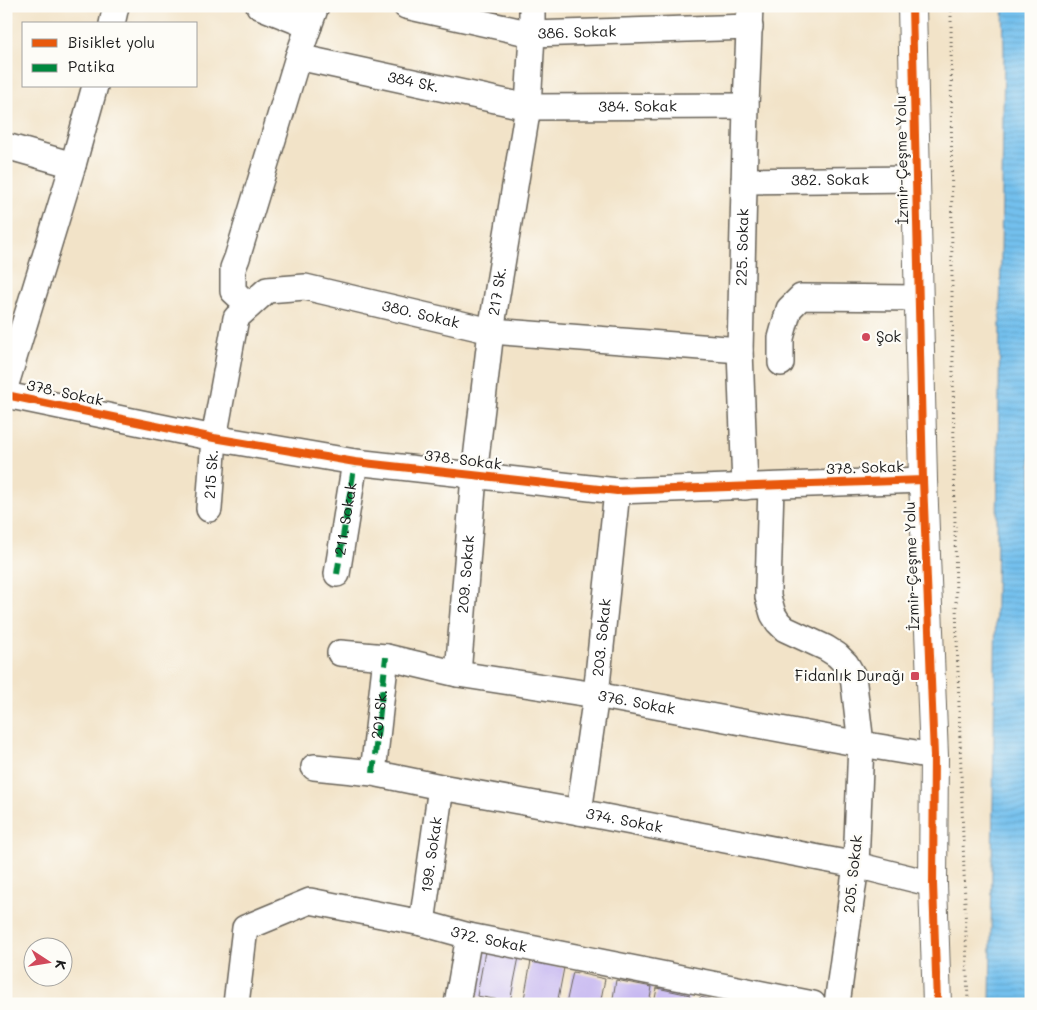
<svg xmlns="http://www.w3.org/2000/svg" width="1037" height="1010" font-family="Mali,sans-serif">
  <style>
    .water { fill: url(#water-rules); stroke: #486e84 }
    .building { fill: #c8b9f1 }
    .lines { fill: none; stroke-linecap: round; stroke-linejoin: round }
    .minor-casing { stroke: #676258; stroke-width: 28 }
    .highway-casing { stroke: #676258; stroke-width: 30 }
    .path { stroke: #676258; stroke-width: 3; stroke-dasharray: 1 4; stroke-linecap: butt }
    .minor { stroke: #fff; stroke-width: 25 }
    .highway { stroke: #fff; stroke-width: 28 }
    .quiet { stroke: #00873e; stroke-width: 6; stroke-dasharray: 12 6; stroke-linecap: butt }
    .cycleway-casing { stroke: #fdfcf7; stroke-width: 11 }
    .cycleway { stroke: #e8590c; stroke-width: 8 }
    .poi-dot { fill: #d1495b; stroke: #fdfcf7; stroke-width: 2 }
    .labels { text-anchor: middle; stroke-width: 4.5; stroke-linejoin: round; paint-order: stroke }
    .street-label { font-size: 15px; fill: #1c1c1c; stroke: #fdfcf7 }
    .poi-label { font-size: 15px; fill: #1c1c1c; stroke: #fdfcf7; text-anchor: start }
  </style>
  <defs>
    <pattern id="water-rules" width="6" height="5" patternUnits="userSpaceOnUse" patternTransform="scale(1.25)"><rect width="6" height="5" fill="#73c0ed"/><path d="M0 2.5h6" fill="none" stroke="#63a4cb"/></pattern>
  </defs>
  <rect width="100%" height="100%" fill="#fdfcf7"/>
  <filter id="ink" filterUnits="userSpaceOnUse"><feTurbulence type="fractalNoise" baseFrequency=".02" numOctaves="2"/><feDisplacementMap in="SourceGraphic" scale="10" xChannelSelector="R" yChannelSelector="G"/><feConvolveMatrix kernelMatrix="1 2 1 2 8 2 1 2 1" color-interpolation-filters="sRGB"/></filter>
  <filter id="wash" filterUnits="userSpaceOnUse"><feTurbulence type="fractalNoise" baseFrequency=".0096" numOctaves="4" result="noise"/><feDisplacementMap in="SourceGraphic" scale="20" xChannelSelector="R" yChannelSelector="G"/><feGaussianBlur stdDeviation="1.12" result="paint"/><feColorMatrix in="noise" values="0 0 0 0 0 0 0 0 0 0 0 0 0 0 0 0 0 1.4 0 .05"/><feComposite in="paint" operator="in"/></filter>
  <g filter="url(#wash)">
    <rect width="100%" height="100%" fill="#f2e3c8"/>
    <path class="water" d="M1003 6H1031V1004H990L1004 51Z"/>
    <g id="blocks">
      <path class="building" d="M485 951 519 957 510 1002 477 996Z
        M531 961 564 968 557 1004H523Z
        M573 972 605 979 600 1004H566Z
        M616 980 652 987 649 1004H612Z
        M657 988 690 995 688 1004H654Z
        M700 997 725 1003 724 1004H698Z"/>
    </g>
  </g>
  <g filter="url(#ink)">
    <use href="#blocks" fill-opacity="0" stroke="#676258" stroke-width="1"/>
    <g class="lines">
      <g class="minor-casing">
        <g id="minor">
          <path d="M259 6 309 26"/>
          <path id="s1" d="M406 6 532 34 750 27"/>
          <path d="M112 24 116 6"/>
          <path id="s2" d="M298 57 528 107 746 106"/>
          <path d="M6 146 73 165"/>
          <path id="s3" d="M744 181 916 179"/>
          <path d="M249 306 233 291V268L237 258 298 57 316 6"/>
          <path d="M781 363V338L789 309 801 297 919 298"/>
          <path d="M6 384 73 165 95 86"/>
          <path d="M6 395 214 438 355 462 617 491 923 480"/>
          <path d="M771 486 768 588V597L773 614 778 622 785 629 826 648 837 655 846 664 853 676 861 744 856 865 837 1004"/>
          <path id="s4" d="M745 487 740 350 746 106 750 6"/>
          <path id="s5" d="M209 509 214 438 236 318 267 290 305 287 491 331 740 350"/>
          <path id="s6" d="M337 574 355 462"/>
          <path id="s7" d="M340 653 386 657 458 674 596 695 861 744 934 756"/>
          <path id="s8" d="M458 674 474 476 491 331 528 107 532 34V6"/>
          <path id="s9" d="M314 767 373 773 441 787 579 812 856 865 933 884"/>
          <path d="M373 773 386 657"/>
          <path id="s10" d="M579 812 596 695 617 491"/>
          <path id="s11" d="M422 923 441 787"/>
          <path id="s12" d="M236 1004 245 928 310 901 422 923 469 936 813 1004"/>
          <path d="M457 1004 469 936"/>
        </g>
      </g>
      <g class="highway-casing">
        <path id="highway" d="M912 6 923 480 934 756 933 884 937 1004"/>
      </g>
      <path class="path" d="M951 6 952 292 956 605 968 1004"/>
      <use href="#minor" class="minor"/>
      <use href="#highway" class="highway"/>
      <g class="quiet">
        <path d="M337 574 355 462"/>
        <path id="s13" d="M373 773 386 657"/>
      </g>
      <g class="cycleway-casing">
        <path id="cycleway" d="M912 6 923 480 934 756 933 884 937 1004
          M6 395 214 438 355 462 617 491 923 480"/>
      </g>
      <use href="#cycleway" class="cycleway"/>
    </g>
  </g>
  <g class="poi-dot">
    <circle cx="866" cy="337" r="5"/>
    <rect x="910" y="671" width="10" height="10" rx="2.5"/>
  </g>
  <g class="labels">
    <g class="street-label">
      <text dy="5" stroke="none"><textPath href="#s1" startOffset="174">386. Sokak</textPath></text>
      <text dy="5" stroke="none"><textPath href="#s2" startOffset="118">384 Sk.</textPath></text>
      <text dy="5" stroke="none"><textPath href="#s2" startOffset="345">384. Sokak</textPath></text>
      <text transform="translate(902 160) rotate(-91)" y="5">İzmir-Çeşme Yolu</text>
      <text dy="5" stroke="none"><textPath href="#s3" startOffset="86">382. Sokak</textPath></text>
      <text dy="5" stroke="none"><textPath href="#s4" startOffset="240">225. Sokak</textPath></text>
      <text dy="5" stroke="none"><textPath href="#s8" startOffset="385">217 Sk.</textPath></text>
      <text dy="5" stroke="none"><textPath href="#s5" startOffset="392">380. Sokak</textPath></text>
      <text transform="translate(65 393) rotate(12)" y="5">378. Sokak</text>
      <text transform="translate(463 460) rotate(7)" y="5">378. Sokak</text>
      <text transform="translate(865 468) rotate(-2)" y="5">378. Sokak</text>
      <text dy="5" stroke="none"><textPath href="#s5" startOffset="35">215 Sk.</textPath></text>
      <text dy="5" stroke="none"><textPath href="#s6" startOffset="56">211. Sokak</textPath></text>
      <text transform="translate(912 566) rotate(-92)" y="5">İzmir-Çeşme Yolu</text>
      <text dy="5" stroke="none"><textPath href="#s8" startOffset="100">209. Sokak</textPath></text>
      <text dy="5" stroke="none"><textPath href="#s10" startOffset="176">203. Sokak</textPath></text>
      <text dy="5" stroke="none"><textPath href="#s7" startOffset="301">376. Sokak</textPath></text>
      <text dy="5" stroke="none"><textPath href="#s13" startOffset="59">201 Sk.</textPath></text>
      <text dy="5" stroke="none"><textPath href="#s9" startOffset="315">374. Sokak</textPath></text>
      <text dy="5" stroke="none"><textPath href="#s11" startOffset="69">199. Sokak</textPath></text>
      <text transform="translate(853 874) rotate(-84)" y="5">205. Sokak</text>
      <text dy="5" stroke="none"><textPath href="#s12" startOffset="330">372. Sokak</textPath></text>
    </g>
    <g class="poi-label">
      <text x="876" y="342">Şok</text>
      <text x="905" y="681" text-anchor="end">Fidanlık Durağı</text>
    </g>
  </g>
  <rect width="1037" height="1010" fill="none" stroke="#fdfcf7" stroke-width="25"/>
  <rect x="22" y="22" width="175" height="65" fill="#fdfcf7" stroke="#a3a29f"/>
  <rect x="32" y="39" width="25" height="8" fill="#e8590c" stroke="#a3a29f"/>
  <text x="68" y="48" font-size="15" fill="#1c1c1c">Bisiklet yolu</text>
  <rect x="32" y="64" width="25" height="8" fill="#00873e" stroke="#a3a29f"/>
  <text x="68" y="72" font-size="15" fill="#1c1c1c">Patika</text>
  <g transform="translate(48 962) rotate(102)"><circle r="24" fill="#fdfcf7" stroke="#a3a29f"/>
  <path d="M0-4L9 19L0 12L-9 19Z" fill="#d1495b"/>
  <text y="-8" font-size="14" font-weight="bold" text-anchor="middle" fill="#1c1c1c">K</text>
  </g>
</svg>
